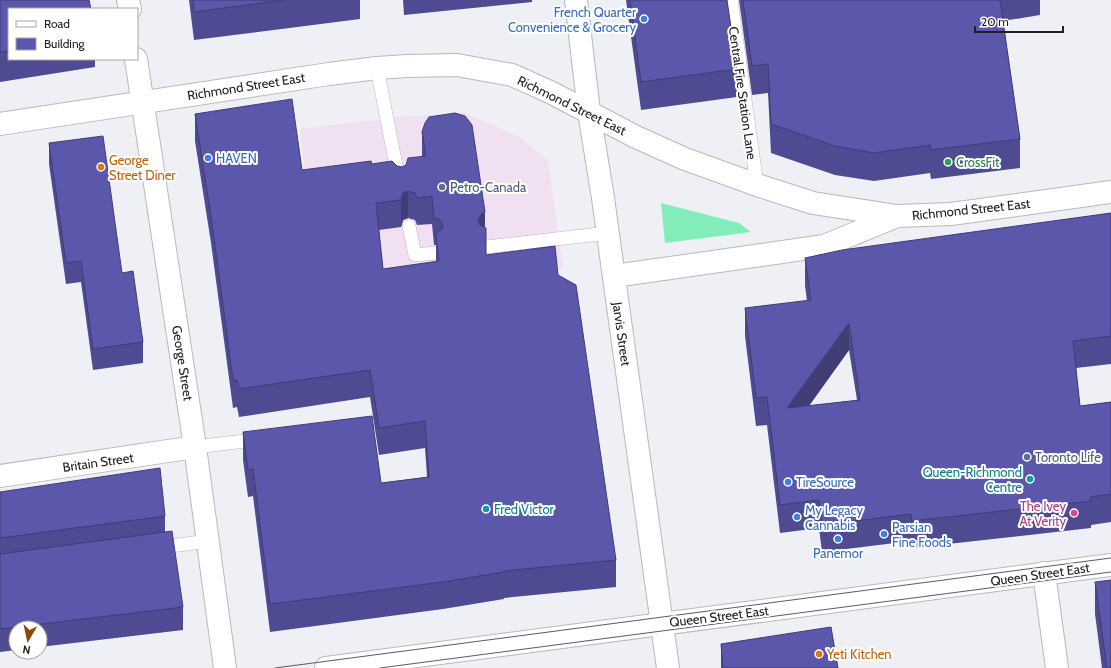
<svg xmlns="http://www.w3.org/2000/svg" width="1111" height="668" font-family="Cabin,sans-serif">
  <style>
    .commercial { fill: #f1e0f2 }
    .green { fill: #83edba }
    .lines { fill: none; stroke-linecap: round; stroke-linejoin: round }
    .service-casing { stroke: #b8b8bd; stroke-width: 14 }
    .minor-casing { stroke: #b8b8bd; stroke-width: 24 }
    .secondary-casing { stroke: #b8b8bd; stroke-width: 24 }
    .service { stroke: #fff; stroke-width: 13 }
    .minor { stroke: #fff; stroke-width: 22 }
    .secondary { stroke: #fff; stroke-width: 22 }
    .tram { stroke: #5b5b5e; stroke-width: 1 }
    .wall { fill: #4e4b92; fill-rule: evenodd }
    .shaded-wall { fill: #403d77 }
    .building { fill: #5b57aa; stroke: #403d77; fill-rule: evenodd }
    .shop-dot { fill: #3f7fe0; stroke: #fff; stroke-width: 1.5 }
    .leisure-dot { fill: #2e9e5b; stroke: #fff; stroke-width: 1.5 }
    .food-dot { fill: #e8710a; stroke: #fff; stroke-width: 1.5 }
    .service-dot { fill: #5c6f8a; stroke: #fff; stroke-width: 1.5 }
    .culture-dot { fill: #0f9aa8; stroke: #fff; stroke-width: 1.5 }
    .hotel-dot { fill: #d1479c; stroke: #fff; stroke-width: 1.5 }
    .labels { text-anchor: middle; stroke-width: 4; stroke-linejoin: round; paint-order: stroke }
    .shop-label { font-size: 13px; fill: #366cbe; stroke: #fff; text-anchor: start }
    .street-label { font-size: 13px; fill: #202022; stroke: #fff }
    .food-label { font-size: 13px; fill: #c56008; stroke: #fff; text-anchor: start }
    .leisure-label { font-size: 13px; fill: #27864d; stroke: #fff; text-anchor: start }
    .service-label { font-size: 13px; fill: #4e5e75; stroke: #fff; text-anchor: start }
    .culture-label { font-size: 13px; fill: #0d838f; stroke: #fff; text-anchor: end }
    .hotel-label { font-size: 13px; fill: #b23c85; stroke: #fff; text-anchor: end }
  </style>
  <rect width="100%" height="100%" fill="#eff0f5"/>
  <path class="commercial" d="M464 113 520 137 548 161 563 268 318 299 300 129 399 117Z"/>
  <path class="green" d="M661 203 739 223 751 232 665 243Z"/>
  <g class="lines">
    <g class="service-casing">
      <path id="service" d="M731 0 757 185
        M377 68 399 181
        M409 226 415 255 435 253
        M486 247 608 233
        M195 447 261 439
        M156 548 208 541"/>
    </g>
    <g class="minor-casing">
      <path id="minor" d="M128 0 130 9
        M136 59 195 447 225 668
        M0 476 195 447
        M1044 573 1057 668"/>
    </g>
    <g class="secondary-casing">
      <path id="secondary" d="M576 0 589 112 603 198 668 668
        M0 124 329 74 377 68 407 66 457 65 512 75 550 92 636 137 685 159 757 185 813 203 897 216 951 214 1111 192
        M614 276 824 246 897 216
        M326 668 1111 565"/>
    </g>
    <use href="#service" class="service"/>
    <use href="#minor" class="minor"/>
    <use href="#secondary" class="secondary"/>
    <path class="tram" d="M275 668 1111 558
      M380 668 1111 572"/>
  </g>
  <path class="wall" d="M0 0 9 9V59H95V67L0 82Z
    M189 0H360V19L194 40Z
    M403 0H532V2L404 15Z
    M626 0H727L737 69V97L641 110Z
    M739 0H1040V15L1003 21 1020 139V168L931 179 930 173 874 181 835 175 771 153 768 93 752 95Z
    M195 114 302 170 372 164 402 167 422 156V132L485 227 486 255 558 275 616 560V587L504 598V599L443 609 270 632 253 496 248 497 243 460V432L381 483 427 477 425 448 379 455 370 397 239 417 237 407 233 408 211 243 195 141ZM408 218 415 220 417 225 432 224 434 245H436V262L383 269 379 230 401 227 403 220Z
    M49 143 122 273 143 342V363L93 370 81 282 66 284 49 164Z
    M1111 213V364L1076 368 1080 406 1111 402V522L1091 525V528L912 548 911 541 822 552 819 528 780 533 767 425 756 426 745 336V308L807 301 805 286V258ZM849 350 857 400 809 406Z
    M0 492 165 516V532L183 607V630L40 647V628H16V650L0 652Z
    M1095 582 1111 668H1102L1095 614Z
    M721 644 838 668H721Z"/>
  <path class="shaded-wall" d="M408 191V218L403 220 401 227V200L403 193Z
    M485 212V239L478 220 481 214Z
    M849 323V350L787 436V408Z"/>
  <path class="building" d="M0 0H89L91 9H9V51L0 52Z
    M193 0H284L194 12Z
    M630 0H727L737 69 641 82Z
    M743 0H1000L1020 139 931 150 930 145 874 153 835 146 771 124 768 64 752 66Z
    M292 99 302 170 371 161 372 164 392 161 397 166 402 167 406 165 408 158 426 156 422 132 425 123 429 117 455 113 465 116 472 125 485 212 481 214 478 220 480 225 486 228V255L555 246 558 275 576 285 616 560 504 571V572L443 582 270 604 253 469 248 470 243 432 372 416 381 483 429 477 425 421 379 428 370 370 239 389 237 380H233L211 216 195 114ZM408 191 415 193 417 198 432 196 434 218 439 219 443 225 442 229 436 234 439 261 383 269 376 203 401 200 403 193Z
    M103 136 122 273 133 271 143 342 93 349 81 261 66 263 49 143Z
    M1111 213V336L1073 341 1080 406 1111 402V494L1090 497 1091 501 912 521 911 514 822 525 819 500 780 505 767 397 756 398 745 308 811 300 805 258 842 250ZM849 323 860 400 787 408Z
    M160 468 165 516 0 538V492Z
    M172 531 183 607 0 629V554Z
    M1111 580V668H1107L1095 582Z
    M831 627 838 668H723L721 644Z"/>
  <g class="shop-dot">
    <circle cx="644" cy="19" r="4"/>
    <circle cx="208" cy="158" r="4"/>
    <circle cx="788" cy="482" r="4"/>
    <circle cx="797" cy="517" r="4"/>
    <circle cx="884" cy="534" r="4"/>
    <circle cx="838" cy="539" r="4"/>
  </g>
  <circle class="leisure-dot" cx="948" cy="162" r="4"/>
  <g class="food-dot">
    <circle cx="101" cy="167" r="4"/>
    <circle cx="819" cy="654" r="4"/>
  </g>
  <g class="service-dot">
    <circle cx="442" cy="187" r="4"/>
    <circle cx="1027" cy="457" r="4"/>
  </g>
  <g class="culture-dot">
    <circle cx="1030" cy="479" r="4"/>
    <circle cx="486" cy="509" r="4"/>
  </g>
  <circle class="hotel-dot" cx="1074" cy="513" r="4"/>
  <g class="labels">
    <g class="shop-label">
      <text x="636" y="17" text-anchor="end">French Quarter<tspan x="636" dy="15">Convenience &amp; Grocery</tspan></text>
      <text x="216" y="163">HAVEN</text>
      <text x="796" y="487">TireSource</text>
      <text x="805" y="515">My Legacy<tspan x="805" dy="15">Cannabis</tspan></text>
      <text x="892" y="532">Parsian<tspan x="892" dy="15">Fine Foods</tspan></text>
      <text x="838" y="558" text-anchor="middle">Panemor</text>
    </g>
    <g class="street-label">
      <text transform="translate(246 86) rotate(-9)" y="5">Richmond Street East</text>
      <text transform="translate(743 93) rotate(82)" y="5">Central Fire Station Lane</text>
      <text transform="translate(572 105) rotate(26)" y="5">Richmond Street East</text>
      <text transform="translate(971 209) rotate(-6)" y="5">Richmond Street East</text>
      <text transform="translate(622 334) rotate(82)" y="5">Jarvis Street</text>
      <text transform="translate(183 363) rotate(81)" y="5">George Street</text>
      <text transform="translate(98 462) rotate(-8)" y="5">Britain Street</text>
      <text transform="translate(1040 574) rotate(-8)" y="5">Queen Street East</text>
      <text transform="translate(719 616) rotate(-7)" y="5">Queen Street East</text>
    </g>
    <g class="food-label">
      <text x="109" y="165">George<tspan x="109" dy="15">Street Diner</tspan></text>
      <text x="827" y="659">Yeti Kitchen</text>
    </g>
    <g class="leisure-label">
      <text x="956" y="167">CrossFit</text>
    </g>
    <g class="service-label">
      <text x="450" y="192">Petro-Canada</text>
      <text x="1035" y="462">Toronto Life</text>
    </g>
    <g class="culture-label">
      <text x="1022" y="477">Queen-Richmond<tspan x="1022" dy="15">Centre</tspan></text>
      <text x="494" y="514" text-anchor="start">Fred Victor</text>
    </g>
    <g class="hotel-label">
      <text x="1066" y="511">The Ivey<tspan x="1066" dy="15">At Verity</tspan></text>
    </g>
  </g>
  <rect x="8" y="8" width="130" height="52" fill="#ffffff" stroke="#a6a6a7"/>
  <rect x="16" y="21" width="20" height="6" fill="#ffffff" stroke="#a6a6a7"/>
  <text x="44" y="28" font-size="12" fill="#202022">Road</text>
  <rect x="16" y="38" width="20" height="12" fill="#5b57aa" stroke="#a6a6a7"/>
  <text x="44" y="48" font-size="12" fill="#202022">Building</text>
  <g transform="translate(28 640) rotate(189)"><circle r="19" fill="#ffffff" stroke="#a6a6a7"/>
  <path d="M0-3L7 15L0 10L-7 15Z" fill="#884b0a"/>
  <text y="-6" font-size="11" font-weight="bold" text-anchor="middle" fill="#202022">N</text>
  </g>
  <path d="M975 26v6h88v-6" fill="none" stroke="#202022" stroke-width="2"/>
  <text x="981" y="26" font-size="12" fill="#202022" stroke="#ffffff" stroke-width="3" paint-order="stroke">20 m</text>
</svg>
